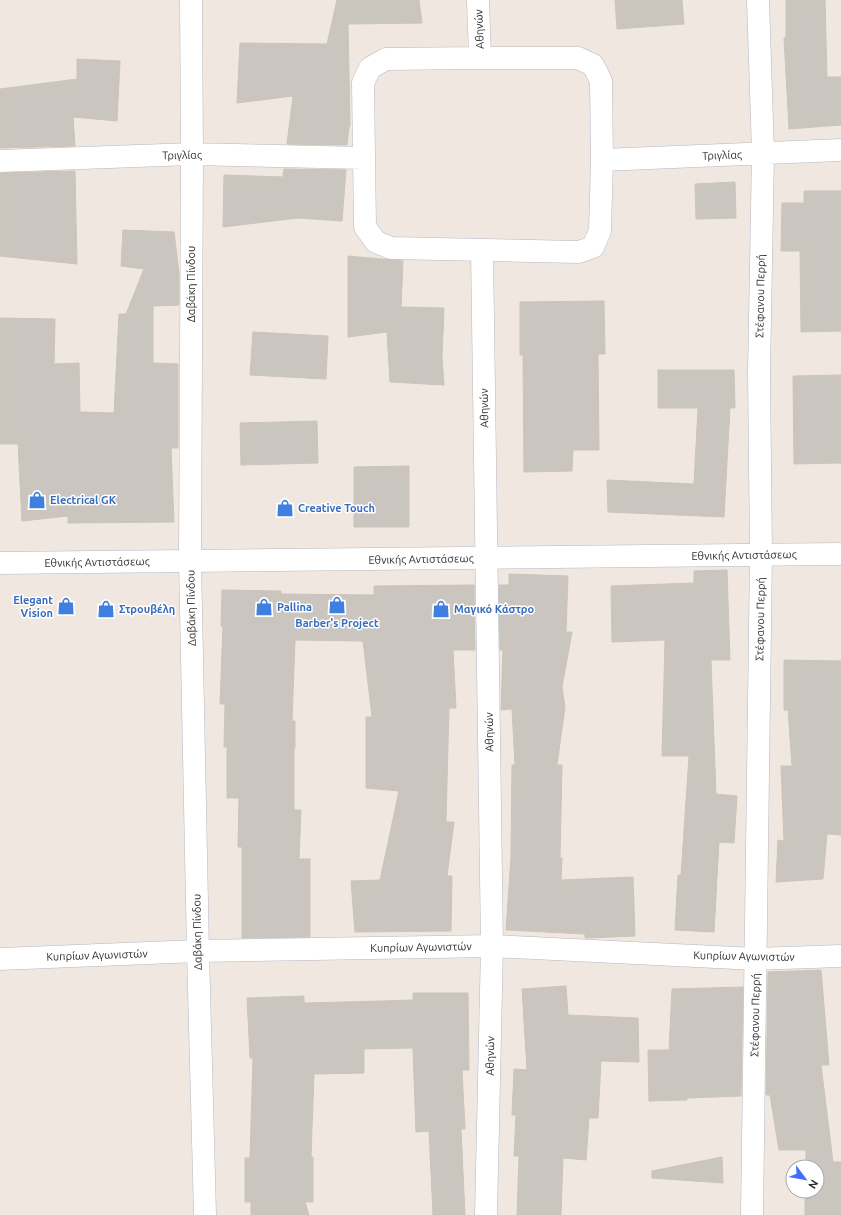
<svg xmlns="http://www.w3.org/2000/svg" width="841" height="1215" font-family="Ubuntu,sans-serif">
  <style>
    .building { fill: #cbc5bf; stroke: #ccc4b9 }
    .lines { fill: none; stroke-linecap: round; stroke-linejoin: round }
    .street-casing { stroke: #b4b7c2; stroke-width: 23 }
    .secondary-casing { stroke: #b4b7c2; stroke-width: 23 }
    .street { stroke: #fff; stroke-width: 22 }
    .secondary { stroke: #fff; stroke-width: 22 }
    .labels { text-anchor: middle; stroke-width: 3; stroke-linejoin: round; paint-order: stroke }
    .street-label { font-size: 11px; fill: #2e2e2e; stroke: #fff }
    .shop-label { font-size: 11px; font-weight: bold; fill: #366cbe; stroke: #fff; text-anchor: start }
  </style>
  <rect width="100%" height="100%" fill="#f0e8e0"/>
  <path class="building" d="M337 0H419L422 23 348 24 350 126 349 127 347 145 287 144 293 96 237 103 240 43 327 44Z
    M615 0H682L684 24 617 29Z
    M786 0H825L827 77H841V125L789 129 784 38 786 37Z
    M77 59 120 61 117 121 73 117 75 146 0 148V89L77 79Z
    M284 169 346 170 342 221 298 218 223 227 224 175 283 177Z
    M75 171 77 264 0 256V173Z
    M735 182 736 218 696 219 695 184Z
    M804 191H841V331L801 332 800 251H781L782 203H804Z
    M123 230 174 232 179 273V305L153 306V363L178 364V448H171L174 522 68 523V516L22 521 18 444H0V318L55 319 54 364 79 363 80 412 114 413 119 314H126L144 269 121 266Z
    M348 256 403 261 401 307 444 308 442 357 444 385 390 382 387 332 348 337Z
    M604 301 605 354H598L599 450H573L572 471 524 472 523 355H520V302Z
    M253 332 328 336 326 379 250 375Z
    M658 370H734L735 408H730L724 517 608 512 607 480 694 484 698 408H658Z
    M841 375V463L794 464 793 376Z
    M317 421 318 463 241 465 240 423Z
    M409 466V527H354V467Z
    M727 570 730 660H711L716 794 737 796 734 843 719 842 714 932 675 930 678 875H681L689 756H662L665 640 612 642 611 586 694 583V571Z
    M509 574 568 576 566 632H572L562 687 565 707 557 765H562L560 858H562L561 880 633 877 635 936 587 938H585V934L506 930 511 857 512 765H515L512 709 501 710 503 650H500L499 585H509Z
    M474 585 475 650H453L456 708H449L446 822H454L447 876H452L451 931 355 932 351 881 380 880 399 791 366 788V717H372L363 641 295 640 292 721H295V748H294V810H301L299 859H310V937L242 938V847H238L239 798H227V747H224L225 704H220L223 626H221L222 590 281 591V594L374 595V586Z
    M784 660 841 661V835L827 834 823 879 776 882 778 840 784 841 781 766H792L788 710H784Z
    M821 970 829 1065H821L833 1162H841V1215H805V1191H817V1167H806V1150H779L770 1095H766L768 972Z
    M566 986 568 1015 638 1018 639 1062 601 1061 598 1118H589L586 1160 563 1158 561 1215H517L519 1156H514L516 1115H512L514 1069 527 1070 522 989Z
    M743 987 741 1096 687 1098V1100L649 1101 648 1050H669L672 989Z
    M413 993H468L469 1070H462L465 1129H461L465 1215H433L429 1131 416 1132 413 1048 364 1049V1073L314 1074 311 1157H313V1202H305L309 1215H251V1202H245V1158H250L253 1058H250L247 998 304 996V1003L384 1001 413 1000Z
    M722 1157 723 1183 652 1178V1171Z"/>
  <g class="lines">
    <g class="street-casing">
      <path id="street" d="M191 0 192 154 190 561 198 951 205 1215
        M478 0 480 58
        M480 58H578L593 65 601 81 602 160 600 231 593 247 579 252 391 248 376 242 365 227 363 83 370 68 386 59Z
        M602 160 841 150
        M0 161 192 154 364 158
        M482 250 492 946 486 1215
        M752 1215 761 555 759 373 763 153 758 0"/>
    </g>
    <g class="secondary-casing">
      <path id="secondary" d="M0 563 841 554
        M0 959 198 951 492 946 756 959 841 956"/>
    </g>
    <use href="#street" class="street"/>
    <use href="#secondary" class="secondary"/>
  </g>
  <defs>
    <g id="shop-bare" transform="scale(1.38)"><path d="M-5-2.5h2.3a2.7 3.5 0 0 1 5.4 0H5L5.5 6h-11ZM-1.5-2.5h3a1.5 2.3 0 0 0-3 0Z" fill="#3f7fe0" stroke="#fff" stroke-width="2.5" paint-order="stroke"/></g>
  </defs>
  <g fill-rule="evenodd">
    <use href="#shop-bare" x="37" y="500"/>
    <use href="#shop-bare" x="285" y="508"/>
    <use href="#shop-bare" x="337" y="605"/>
    <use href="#shop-bare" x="66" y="606"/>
    <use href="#shop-bare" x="264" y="607"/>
    <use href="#shop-bare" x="106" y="609"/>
    <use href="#shop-bare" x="441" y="609"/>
  </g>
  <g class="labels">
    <g class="street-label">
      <text transform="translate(479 29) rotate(-92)" y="4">Αθηνών</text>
      <text transform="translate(182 155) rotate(-1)" y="4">Τριγλίας</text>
      <text transform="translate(722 155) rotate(-2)" y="4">Τριγλίας</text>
      <text transform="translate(191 284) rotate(-90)" y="4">Δαβάκη Πίνδου</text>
      <text transform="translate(760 296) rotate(-89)" y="4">Στέφανου Περρή</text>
      <text transform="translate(484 408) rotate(-91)" y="4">Αθηνών</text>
      <text transform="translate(744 555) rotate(-1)" y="4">Εθνικής Αντιστάσεως</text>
      <text transform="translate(421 559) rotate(-1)" y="4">Εθνικής Αντιστάσεως</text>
      <text transform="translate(97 562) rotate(-1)" y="4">Εθνικής Αντιστάσεως</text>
      <text transform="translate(191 608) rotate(-91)" y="4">Δαβάκη Πίνδου</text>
      <text transform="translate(760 619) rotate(-89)" y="4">Στέφανου Περρή</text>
      <text transform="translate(489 732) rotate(-91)" y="4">Αθηνών</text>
      <text transform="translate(197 932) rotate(-91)" y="4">Δαβάκη Πίνδου</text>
      <text transform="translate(421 947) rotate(-1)" y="4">Κυπρίων Αγωνιστών</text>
      <text transform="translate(97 955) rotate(-2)" y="4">Κυπρίων Αγωνιστών</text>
      <text transform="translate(744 956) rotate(1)" y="4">Κυπρίων Αγωνιστών</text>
      <text transform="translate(755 1015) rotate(-89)" y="4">Στέφανου Περρή</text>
      <text transform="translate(490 1056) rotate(-89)" y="4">Αθηνών</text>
    </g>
    <g class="shop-label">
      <text x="50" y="504">Electrical GK</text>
      <text x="298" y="512">Creative Touch</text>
      <text x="53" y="604" text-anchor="end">Elegant<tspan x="53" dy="13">Vision</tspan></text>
      <text x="277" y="611">Pallina</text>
      <text x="119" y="613">Στρουβέλη</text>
      <text x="454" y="613">Μαγικό Κάστρο</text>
      <text x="337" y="627" text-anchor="middle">Barber's Project</text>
    </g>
  </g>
  <g transform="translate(805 1179) rotate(122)"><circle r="19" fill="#ffffff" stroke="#ababab"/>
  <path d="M0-3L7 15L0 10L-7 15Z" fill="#3d70ff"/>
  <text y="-6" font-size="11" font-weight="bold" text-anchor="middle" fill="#2e2e2e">N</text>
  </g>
</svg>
